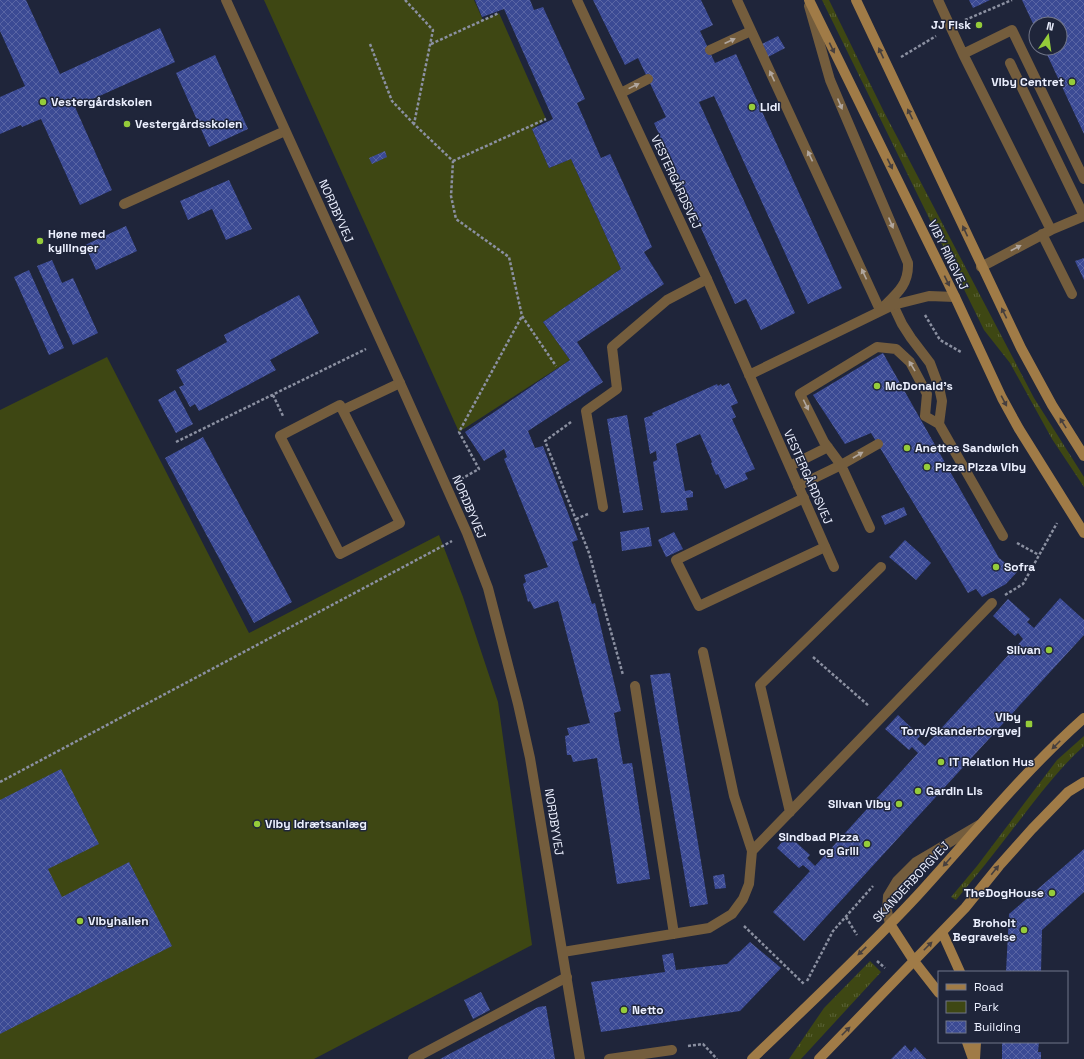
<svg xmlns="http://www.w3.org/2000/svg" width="1084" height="1059" font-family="'Space Grotesk',sans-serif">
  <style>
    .grass { fill: url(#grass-tufts) }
    .park { fill: #3e4713 }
    .building { fill: url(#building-cross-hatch) }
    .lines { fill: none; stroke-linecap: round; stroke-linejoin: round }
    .path { stroke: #8b90a1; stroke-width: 2.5; stroke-dasharray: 3 2; stroke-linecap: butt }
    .lane { stroke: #745d3d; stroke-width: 10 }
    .street { stroke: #745d3d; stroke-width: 10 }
    .secondary { stroke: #a07b47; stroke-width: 10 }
    .oneway { fill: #b0a69e }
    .oneway2 { fill: #463f3e }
    .poi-dot { fill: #95cc3a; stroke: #1f253a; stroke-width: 1.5 }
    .labels { text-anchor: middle; stroke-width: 3; stroke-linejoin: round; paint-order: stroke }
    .poi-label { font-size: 12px; font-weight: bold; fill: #ecf0ff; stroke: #1f253a; text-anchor: start }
    .street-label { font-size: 12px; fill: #ecf0ff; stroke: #1f253a }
  </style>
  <defs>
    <pattern id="grass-tufts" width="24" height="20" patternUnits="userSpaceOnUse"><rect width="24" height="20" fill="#3e4713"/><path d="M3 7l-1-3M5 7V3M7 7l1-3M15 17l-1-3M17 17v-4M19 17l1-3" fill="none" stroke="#5a6236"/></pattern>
    <pattern id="building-cross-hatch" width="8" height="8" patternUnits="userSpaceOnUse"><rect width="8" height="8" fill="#3b4a94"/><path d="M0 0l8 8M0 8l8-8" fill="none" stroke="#5864a4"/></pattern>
  </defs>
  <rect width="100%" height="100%" fill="#1f253a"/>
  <path class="grass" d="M822 0H829L884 112 1034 398 1084 477V487L1052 439 1010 363 984 330Z
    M1084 736V746C1056 771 1035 801 1012 830 994 854 975 877 956 900L951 897 977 866 1057 760Z
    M870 961 881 972 801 1059H789L824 1008Z"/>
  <path class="park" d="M264 0H474L483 20 499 13 546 119 532 129 549 168 571 159 621 269 543 322 570 360 459 432Z
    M107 357 249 633 439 535 463 597 498 702 532 945 314 1059H0V410Z"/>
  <path class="building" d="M0 0H26L60 74 160 28 175 62 75 107 112 190 80 205 41 119 22 127 21 125 0 134V97L25 86 0 31Z
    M475 0H530L534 10 543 7 585 99 577 103 601 158 610 154 652 247 644 252 664 284 577 342 603 382 528 431 535 448 543 446 578 540 572 542 592 604 595 603 621 711 614 713 623 764 632 763 650 879 617 884 597 758 573 762 571 755H567L565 736 569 735 567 728 590 723 558 601 534 609 530 601 528 602 523 584 526 582 524 575 548 567 504 459 507 457 504 449 484 461 465 432 570 360 543 322 621 269 571 159 549 168 532 129 553 119 504 9 482 17Z
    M593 0H701L713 25 700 31 715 63 736 54 842 288 808 304 714 96 699 102 795 313 761 330 746 299 735 304 654 123 666 117 638 58 625 65Z
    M969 0H990L973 8Z
    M1022 0H1084V134L1044 48H1060V24H1036V30Z
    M778 36 785 48 768 57 762 44Z
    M215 55 248 129 209 147 176 73Z
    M385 151 387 157 372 164 369 158Z
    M229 180 252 229 226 240 212 209 188 220 180 201Z
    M126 226 137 251 96 270 85 245Z
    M1084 258V280L1075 261Z
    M52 260 62 283 73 278 98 333 73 345 37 266Z
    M29 270 64 348 49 355 14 277Z
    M299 295 319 333 270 360 276 370 199 411 195 404 190 407 179 387 184 385 176 370 227 342 224 335Z
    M883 353 999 558 1017 572 1006 584 982 597 976 589 968 593 871 433 845 444 813 395Z
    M729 383 738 403 731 406 736 417 732 419 755 469 745 473 748 479 725 489 718 474 716 475 711 463 712 462 700 434 676 444 685 491 690 490 693 492V497L686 498 688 510 661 513 653 462 657 460 656 451 650 454 644 418 653 415 652 413 717 384 718 386 721 384 722 386Z
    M175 390 193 424 176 433 158 400Z
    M627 415 643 510 623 513 607 419Z
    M203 437 292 602 254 623 165 458Z
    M904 507 907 515 885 525 881 516Z
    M649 527 652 546 622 551 620 532Z
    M674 532 683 549 666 557 658 540Z
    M905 540 931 563 916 580 889 557Z
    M1060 598 1084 620V635L804 941 773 912 810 871 803 865 799 868 777 848 788 835 810 855 807 858 815 866 918 753 912 747 909 750 885 729 898 715 920 736 917 739 925 746 1023 639 1018 633 1015 636 993 616 1008 599 1030 619 1027 622 1034 628Z
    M670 673 708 904 690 907 650 675Z
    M61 769 99 844 48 869 62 897 129 862 172 946 0 1034V800Z
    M1084 849V892L1042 930 1041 972H1006L1009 914Z
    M724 874 726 888 715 889 713 876Z
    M750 942 781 968 740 1011 601 1032 591 982 665 972 662 955 673 953 676 970 727 964Z
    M481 992 490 1010 473 1019 464 1000Z
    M546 1006 555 1059H440L538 1007Z
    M1002 1042H1039L1038 1052H1041V1059H1002Z
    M905 1045 911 1052 915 1047 926 1059H891Z"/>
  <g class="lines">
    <path class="path" d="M405 0 433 30 414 124 453 161 451 196 456 219 509 257 522 316 556 366
      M965 20 1012 0
      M370 44 392 101 414 124
      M431 44 499 13
      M901 57 936 36
      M453 161 546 119
      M925 315 940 340 961 352
      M273 395 283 416
      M571 422 545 441 589 553 623 675
      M176 442 366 349
      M461 479 479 469 459 432 522 316
      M576 519 588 514
      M1017 543 1039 555
      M1005 595 1023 584 1057 523
      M813 657 869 706
      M0 782 452 541
      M846 917 857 935
      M744 926 805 985
      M877 961 885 968
      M807 981 833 931 873 886
      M688 1046 703 1044 717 1059"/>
    <path class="lane" d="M737 0 880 310
      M938 0 963 54 1051 230 1084 216
      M710 50 751 31
      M963 54 1012 30 1084 179
      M1010 63 1084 216
      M621 93 648 79
      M124 204 285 131
      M1042 234 1072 294
      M981 267 1051 230
      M893 305 902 324 911 338 930 363 939 387 942 401 939 424 925 416
      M340 405 400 523 340 554 280 436Z
      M343 410 400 383
      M939 424 1003 536
      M790 466 828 447
      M798 486 841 465 878 444
      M804 498 676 560 699 606 825 547
      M603 507 586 411 617 389 612 347 667 300 707 279
      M870 528 841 465 824 442 800 394 877 347 896 349 910 362 927 394 925 416
      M703 652 734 796 752 851 992 603
      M635 686 674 934
      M790 812 760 685 881 567
      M563 952 709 928 732 914 743 899 749 884 752 851
      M413 1059 567 977
      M609 1059 672 1050"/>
    <path class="street" d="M226 0 400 383 467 533 488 588 518 704 530 758 580 1059
      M577 0 707 279 834 567
      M809 6 830 80 908 263C909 286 895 295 880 310
      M749 375 893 305 929 296 955 297
      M890 924 887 911 888 896 897 881 916 862 979 825"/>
    <path class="secondary" d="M809 0 955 297 1002 398 1019 429 1084 533
      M856 0 1021 348 1052 405 1084 456
      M890 924 914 961 939 993
      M942 932 960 972
      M967 1042 973 1059
      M752 1059C807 1006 864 953 916 897 971 837 1023 772 1084 718
      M819 1059 965 908 999 866 1032 829 1068 792 1084 782
      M975 1059 976 1042"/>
  </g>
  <defs><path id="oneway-solid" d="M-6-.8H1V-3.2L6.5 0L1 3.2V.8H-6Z"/></defs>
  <g class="oneway">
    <use href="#oneway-solid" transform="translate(730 41) rotate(-25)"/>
    <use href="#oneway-solid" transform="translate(772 76) rotate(-115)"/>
    <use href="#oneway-solid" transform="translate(634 86) rotate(-26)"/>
    <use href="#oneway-solid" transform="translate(840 104) rotate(67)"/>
    <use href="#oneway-solid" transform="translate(810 156) rotate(-115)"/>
    <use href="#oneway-solid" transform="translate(891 223) rotate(67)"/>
    <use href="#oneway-solid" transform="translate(1016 248) rotate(-28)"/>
    <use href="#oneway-solid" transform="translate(864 274) rotate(-115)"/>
    <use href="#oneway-solid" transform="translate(912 366) rotate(-121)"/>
    <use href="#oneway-solid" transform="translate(806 405) rotate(64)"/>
    <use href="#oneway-solid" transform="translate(858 455) rotate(-30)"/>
  </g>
  <g class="oneway2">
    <use href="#oneway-solid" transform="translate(832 48) rotate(64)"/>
    <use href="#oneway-solid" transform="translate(881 53) rotate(-115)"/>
    <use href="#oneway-solid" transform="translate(910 114) rotate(-116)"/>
    <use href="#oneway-solid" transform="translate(890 164) rotate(64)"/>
    <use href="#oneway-solid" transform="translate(965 231) rotate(-115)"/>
    <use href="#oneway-solid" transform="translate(947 281) rotate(64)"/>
    <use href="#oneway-solid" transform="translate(1004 313) rotate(-116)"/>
    <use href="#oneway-solid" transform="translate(1004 401) rotate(62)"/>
    <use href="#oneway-solid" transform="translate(1063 423) rotate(-122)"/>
    <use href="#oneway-solid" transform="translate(1056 745) rotate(135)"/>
    <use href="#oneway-solid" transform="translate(947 862) rotate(132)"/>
    <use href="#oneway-solid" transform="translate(995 870) rotate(-51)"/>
    <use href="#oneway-solid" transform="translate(928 946) rotate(-45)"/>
    <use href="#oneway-solid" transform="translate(862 951) rotate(136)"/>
    <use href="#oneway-solid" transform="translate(846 1031) rotate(-45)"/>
  </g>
  <g class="poi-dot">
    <circle cx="979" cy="25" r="4"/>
    <circle cx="1072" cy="82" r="4"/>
    <circle cx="43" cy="102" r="4"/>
    <circle cx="752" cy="107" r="4"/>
    <circle cx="127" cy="124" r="4"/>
    <circle cx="40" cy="241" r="4"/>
    <circle cx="877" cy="386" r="4"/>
    <circle cx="907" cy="448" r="4"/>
    <circle cx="927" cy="467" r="4"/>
    <circle cx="996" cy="567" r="4"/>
    <circle cx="1049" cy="650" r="4"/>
    <rect x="1025" y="720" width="8" height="8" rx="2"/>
    <circle cx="941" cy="762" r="4"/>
    <circle cx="918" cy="791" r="4"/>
    <circle cx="899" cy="804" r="4"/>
    <circle cx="257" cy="824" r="4"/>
    <circle cx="867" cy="844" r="4"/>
    <circle cx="1052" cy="893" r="4"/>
    <circle cx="80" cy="921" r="4"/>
    <circle cx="1024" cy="930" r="4"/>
    <circle cx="624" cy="1010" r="4"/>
  </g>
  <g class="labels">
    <g class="poi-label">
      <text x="971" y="29" text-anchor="end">JJ Fisk</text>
      <text x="1064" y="86" text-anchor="end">Viby Centret</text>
      <text x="51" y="106">Vestergårdskolen</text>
      <text x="760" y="111">Lidl</text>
      <text x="135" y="128">Vestergårdsskolen</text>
      <text x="48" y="238">Høne med<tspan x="48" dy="14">kyllinger</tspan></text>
      <text x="885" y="390">McDonald's</text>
      <text x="915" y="452">Anettes Sandwich</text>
      <text x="935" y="471">Pizza Pizza Viby</text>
      <text x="1004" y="571">Sofra</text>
      <text x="1041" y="654" text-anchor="end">Silvan</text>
      <text x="1021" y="721" text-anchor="end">Viby<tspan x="1021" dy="14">Torv/Skanderborgvej</tspan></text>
      <text x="949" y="766">IT Relation Hus</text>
      <text x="926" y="795">Gardin Lis</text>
      <text x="891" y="808" text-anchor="end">Silvan Viby</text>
      <text x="265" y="828">Viby Idrætsanlæg</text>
      <text x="859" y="841" text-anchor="end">Sindbad Pizza<tspan x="859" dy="14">og Grill</tspan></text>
      <text x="1044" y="897" text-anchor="end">TheDogHouse</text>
      <text x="88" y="925">Vibyhallen</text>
      <text x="1016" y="927" text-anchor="end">Broholt<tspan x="1016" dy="14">Begravelse</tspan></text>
      <text x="632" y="1014">Netto</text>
    </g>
    <g class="street-label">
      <text transform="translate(676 182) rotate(65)" y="4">VESTERGÅRDSVEJ</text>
      <text transform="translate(336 211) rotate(66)" y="4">NORDBYVEJ</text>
      <text transform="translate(948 255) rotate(64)" y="4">VIBY RINGVEJ</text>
      <text transform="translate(808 477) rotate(66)" y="4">VESTERGÅRDSVEJ</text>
      <text transform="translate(469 507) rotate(67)" y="4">NORDBYVEJ</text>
      <text transform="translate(554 822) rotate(81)" y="4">NORDBYVEJ</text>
      <text transform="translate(911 882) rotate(-47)" y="4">SKANDERBORGVEJ</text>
    </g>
  </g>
  <rect x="938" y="971" width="130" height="72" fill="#1f253a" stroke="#717689"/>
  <rect x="946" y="984" width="20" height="6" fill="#a07b47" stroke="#717689"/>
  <text x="974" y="991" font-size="12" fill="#ecf0ff">Road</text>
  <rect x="946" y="1001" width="20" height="12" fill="#3e4713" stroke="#717689"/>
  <text x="974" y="1011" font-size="12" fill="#ecf0ff">Park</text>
  <rect x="946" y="1021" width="20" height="12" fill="url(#building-cross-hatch)" stroke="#717689"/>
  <text x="974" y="1031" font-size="12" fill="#ecf0ff">Building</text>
  <g transform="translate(1048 36) rotate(13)"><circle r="19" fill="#1f253a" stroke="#717689"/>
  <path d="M0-3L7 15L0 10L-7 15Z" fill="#95cc3a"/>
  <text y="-6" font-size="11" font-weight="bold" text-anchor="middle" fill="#ecf0ff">N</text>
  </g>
</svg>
